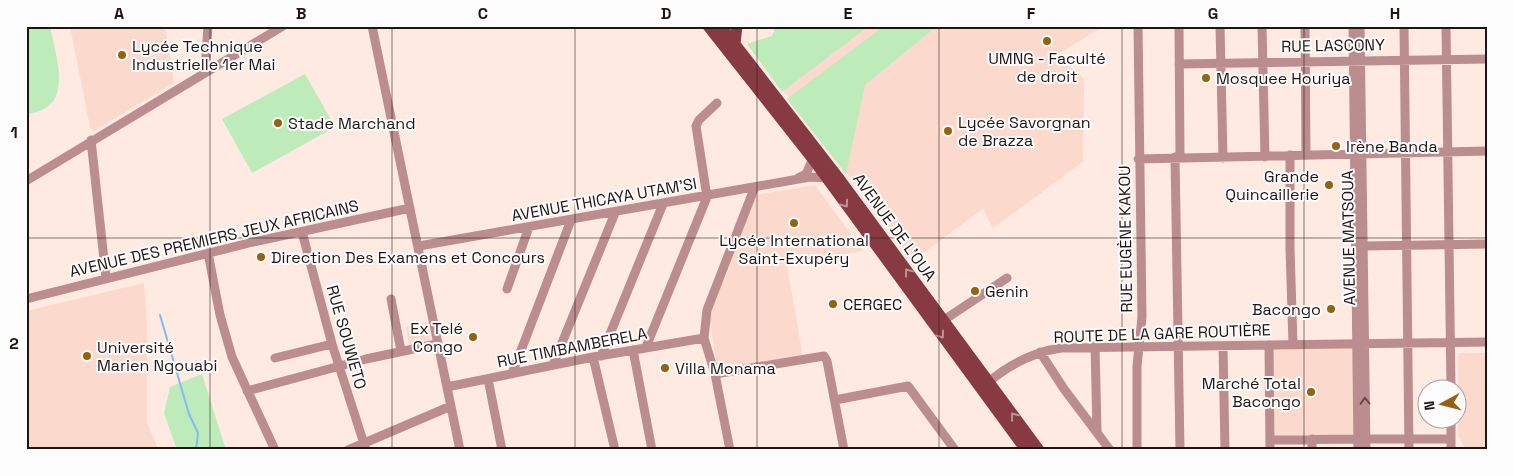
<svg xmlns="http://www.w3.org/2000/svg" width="1514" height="476" font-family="'Space Grotesk',sans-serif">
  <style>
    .built { fill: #fbdacd }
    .green { fill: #bdebba }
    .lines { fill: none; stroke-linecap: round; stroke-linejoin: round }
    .stream { stroke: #82bbf2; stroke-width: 2 }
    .minor { stroke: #bb8d8e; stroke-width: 9 }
    .major { stroke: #873a41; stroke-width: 11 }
    .oneway { stroke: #bc9195 }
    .oneway2 { stroke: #654c4a }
    .grid { fill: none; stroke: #1f1613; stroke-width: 1; stroke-opacity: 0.55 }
    .poi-dot { fill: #936311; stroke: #fcfcfc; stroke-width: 2 }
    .labels { text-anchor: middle; stroke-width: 4; stroke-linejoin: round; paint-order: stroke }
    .street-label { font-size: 16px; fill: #1f1613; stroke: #fcfcfc }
    .poi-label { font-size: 16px; fill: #1f1613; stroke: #fcfcfc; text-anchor: start }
    .neatline { fill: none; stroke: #1f1613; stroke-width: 2 }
    .grid-label { font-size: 16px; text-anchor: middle; font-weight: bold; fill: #1f1613 }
  </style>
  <rect width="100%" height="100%" fill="#feeae1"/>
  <path class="built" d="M70 26H165L174 83 94 131 90 127Z
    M773 26H1104L1057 55 1084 79 1083 162 993 228 983 209 914 260 747 44 772 36 774 32Z
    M815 185 863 251 787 265 803 357 718 371 708 310 726 276 755 195Z
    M144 283 147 324V423L159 450H26V311Z
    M428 322 431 341 409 345 406 327Z
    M1353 342 1354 439 1270 440 1269 345Z
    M1458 353H1488V450H1466L1458 436Z"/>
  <path class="green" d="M26 26H50C56 58 76 110 26 114Z
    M773 26H869L782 92 747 44 772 36 774 32Z
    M884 26H937L865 85 846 174 787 99Z
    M305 74 335 127 252 173 222 119Z
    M202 374 226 450H177L164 413 170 387Z"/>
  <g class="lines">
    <path class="stream" d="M160 315 189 414 198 433 196 450"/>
    <path class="minor" d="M372 26 460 450
      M1179 26 1180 157
      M1220 26 1223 158
      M1262 26 1265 157
      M1305 26 1306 155
      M1353 26 1358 450
      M1360 26 1366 450
      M1404 26 1409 450
      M1446 26 1451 388
      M1179 64 1488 59
      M205 72 208 26
      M91 140 106 278
      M1290 155V248L1293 344
      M1175 157 1180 450
      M1138 159 1488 151
      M798 178 806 174 814 156
      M26 181 283 26
      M302 232 332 344 366 450
      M419 246 810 177 829 178
      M1364 246 1488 244
      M208 253 220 315 232 357 275 450
      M507 289 529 227
      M26 299 253 242 410 208
      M391 299 401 351
      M944 320 1007 278
      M1269 345 1270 450
      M1095 346 1097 431
      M1223 346 1225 450
      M646 347 707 197 696 126 699 120 717 103
      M633 350 652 450
      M1040 352 1064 389 1110 450
      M601 356 663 204
      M593 357 615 450
      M275 358 332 344
      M553 365 615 213
      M512 374 571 220
      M715 374 824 356 827 361 844 450
      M488 379 502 450
      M985 385C1007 366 1032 352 1061 348L1488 342
      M447 387 593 357 704 338
      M247 391 366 359 437 344
      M835 400 908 386 955 450
      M1451 418V450
      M1312 439V450
      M1366 439H1451
      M1270 440 1358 439
      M348 450 451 406
      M730 450 715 374 704 338 707 310 754 189
      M1137 450V366L1142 317 1138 26"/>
    <path class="major" d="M708 26 812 158 1026 450
      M721 26 838 177 1039 450
      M735 43 737 26"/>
  </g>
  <defs><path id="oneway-chevron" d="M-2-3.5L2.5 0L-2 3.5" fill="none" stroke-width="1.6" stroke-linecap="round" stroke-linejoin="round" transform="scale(1.25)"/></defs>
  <g class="oneway">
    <use href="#oneway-chevron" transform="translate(845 204) rotate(54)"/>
    <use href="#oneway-chevron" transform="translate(908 272) rotate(-127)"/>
    <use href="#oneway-chevron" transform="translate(941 335) rotate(54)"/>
    <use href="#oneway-chevron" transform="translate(1014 416) rotate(-127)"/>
  </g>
  <use class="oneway2" href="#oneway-chevron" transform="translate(1365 401) rotate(-91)"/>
  <path class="grid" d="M210 26V450M392 26V450M575 26V450M757 26V450M939 26V450M1122 26V450M1304 26V450M26 238H1488"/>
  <g class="poi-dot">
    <circle cx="1047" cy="41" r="5"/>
    <circle cx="122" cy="55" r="5"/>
    <circle cx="1206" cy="78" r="5"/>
    <circle cx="278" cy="123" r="5"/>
    <circle cx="948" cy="131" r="5"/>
    <circle cx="1336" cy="146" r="5"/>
    <circle cx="1329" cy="185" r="5"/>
    <circle cx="794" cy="223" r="5"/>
    <circle cx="261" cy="257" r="5"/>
    <circle cx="975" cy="291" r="5"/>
    <circle cx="833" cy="304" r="5"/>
    <circle cx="1331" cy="309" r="5"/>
    <circle cx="473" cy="337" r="5"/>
    <circle cx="87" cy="356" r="5"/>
    <circle cx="665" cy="368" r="5"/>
    <circle cx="1311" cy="392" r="5"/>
  </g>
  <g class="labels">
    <g class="street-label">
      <text transform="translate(1333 45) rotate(-1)" y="6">RUE LASCONY</text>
      <text transform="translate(604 199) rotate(-10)" y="6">AVENUE THICAYA UTAM'SI</text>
      <text transform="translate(895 227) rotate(54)" y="6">AVENUE DE L'OUA</text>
      <text transform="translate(214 238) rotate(-13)" y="6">AVENUE DES PREMIERS JEUX AFRICAINS</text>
      <text transform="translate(1348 238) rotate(-91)" y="6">AVENUE MATSOUA</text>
      <text transform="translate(1125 239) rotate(-91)" y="6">RUE EUGÈNE KAKOU</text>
      <text transform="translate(1162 333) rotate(-2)" y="6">ROUTE DE LA GARE ROUTIÈRE</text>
      <text transform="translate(347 337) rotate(74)" y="6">RUE SOUWETO</text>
      <text transform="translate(572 347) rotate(-11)" y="6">RUE TIMBAMBERELA</text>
    </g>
    <g class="poi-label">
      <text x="132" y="52">Lycée Technique<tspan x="132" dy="18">Industrielle 1er Mai</tspan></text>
      <text x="1047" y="64" text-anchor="middle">UMNG - Faculté<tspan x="1047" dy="18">de droit</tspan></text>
      <text x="1216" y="84">Mosquee Houriya</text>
      <text x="958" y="128">Lycée Savorgnan<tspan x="958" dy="18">de Brazza</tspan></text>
      <text x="288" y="129">Stade Marchand</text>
      <text x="1346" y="152">Irène Banda</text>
      <text x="1319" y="182" text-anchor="end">Grande<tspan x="1319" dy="18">Quincaillerie</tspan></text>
      <text x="794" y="246" text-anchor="middle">Lycée International<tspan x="794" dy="18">Saint-Exupéry</tspan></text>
      <text x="271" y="263">Direction Des Examens et Concours</text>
      <text x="985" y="297">Genin</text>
      <text x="843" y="310">CERGEC</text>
      <text x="1321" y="315" text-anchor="end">Bacongo</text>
      <text x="463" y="334" text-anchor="end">Ex Telé<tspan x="463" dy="18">Congo</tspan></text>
      <text x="97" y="353">Université<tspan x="97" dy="18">Marien Ngouabi</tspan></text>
      <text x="675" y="374">Villa Monama</text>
      <text x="1301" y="389" text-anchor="end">Marché Total<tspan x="1301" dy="18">Bacongo</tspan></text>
    </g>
  </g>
  <rect width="1514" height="476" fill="none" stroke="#fcfcfc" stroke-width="55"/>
  <g transform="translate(1442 404) rotate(263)"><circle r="24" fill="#fcfcfc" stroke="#a4a09f"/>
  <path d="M0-4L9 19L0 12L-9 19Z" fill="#936311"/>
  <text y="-8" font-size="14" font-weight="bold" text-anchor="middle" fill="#1f1613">N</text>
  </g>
  <rect x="28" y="28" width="1458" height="420" class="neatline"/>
  <g class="grid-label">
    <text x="119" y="19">A</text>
    <text x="301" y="19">B</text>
    <text x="483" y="19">C</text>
    <text x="666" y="19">D</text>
    <text x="848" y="19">E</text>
    <text x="1031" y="19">F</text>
    <text x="1213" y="19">G</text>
    <text x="1395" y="19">H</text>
    <text x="14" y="138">1</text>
    <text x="14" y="349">2</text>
  </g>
</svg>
